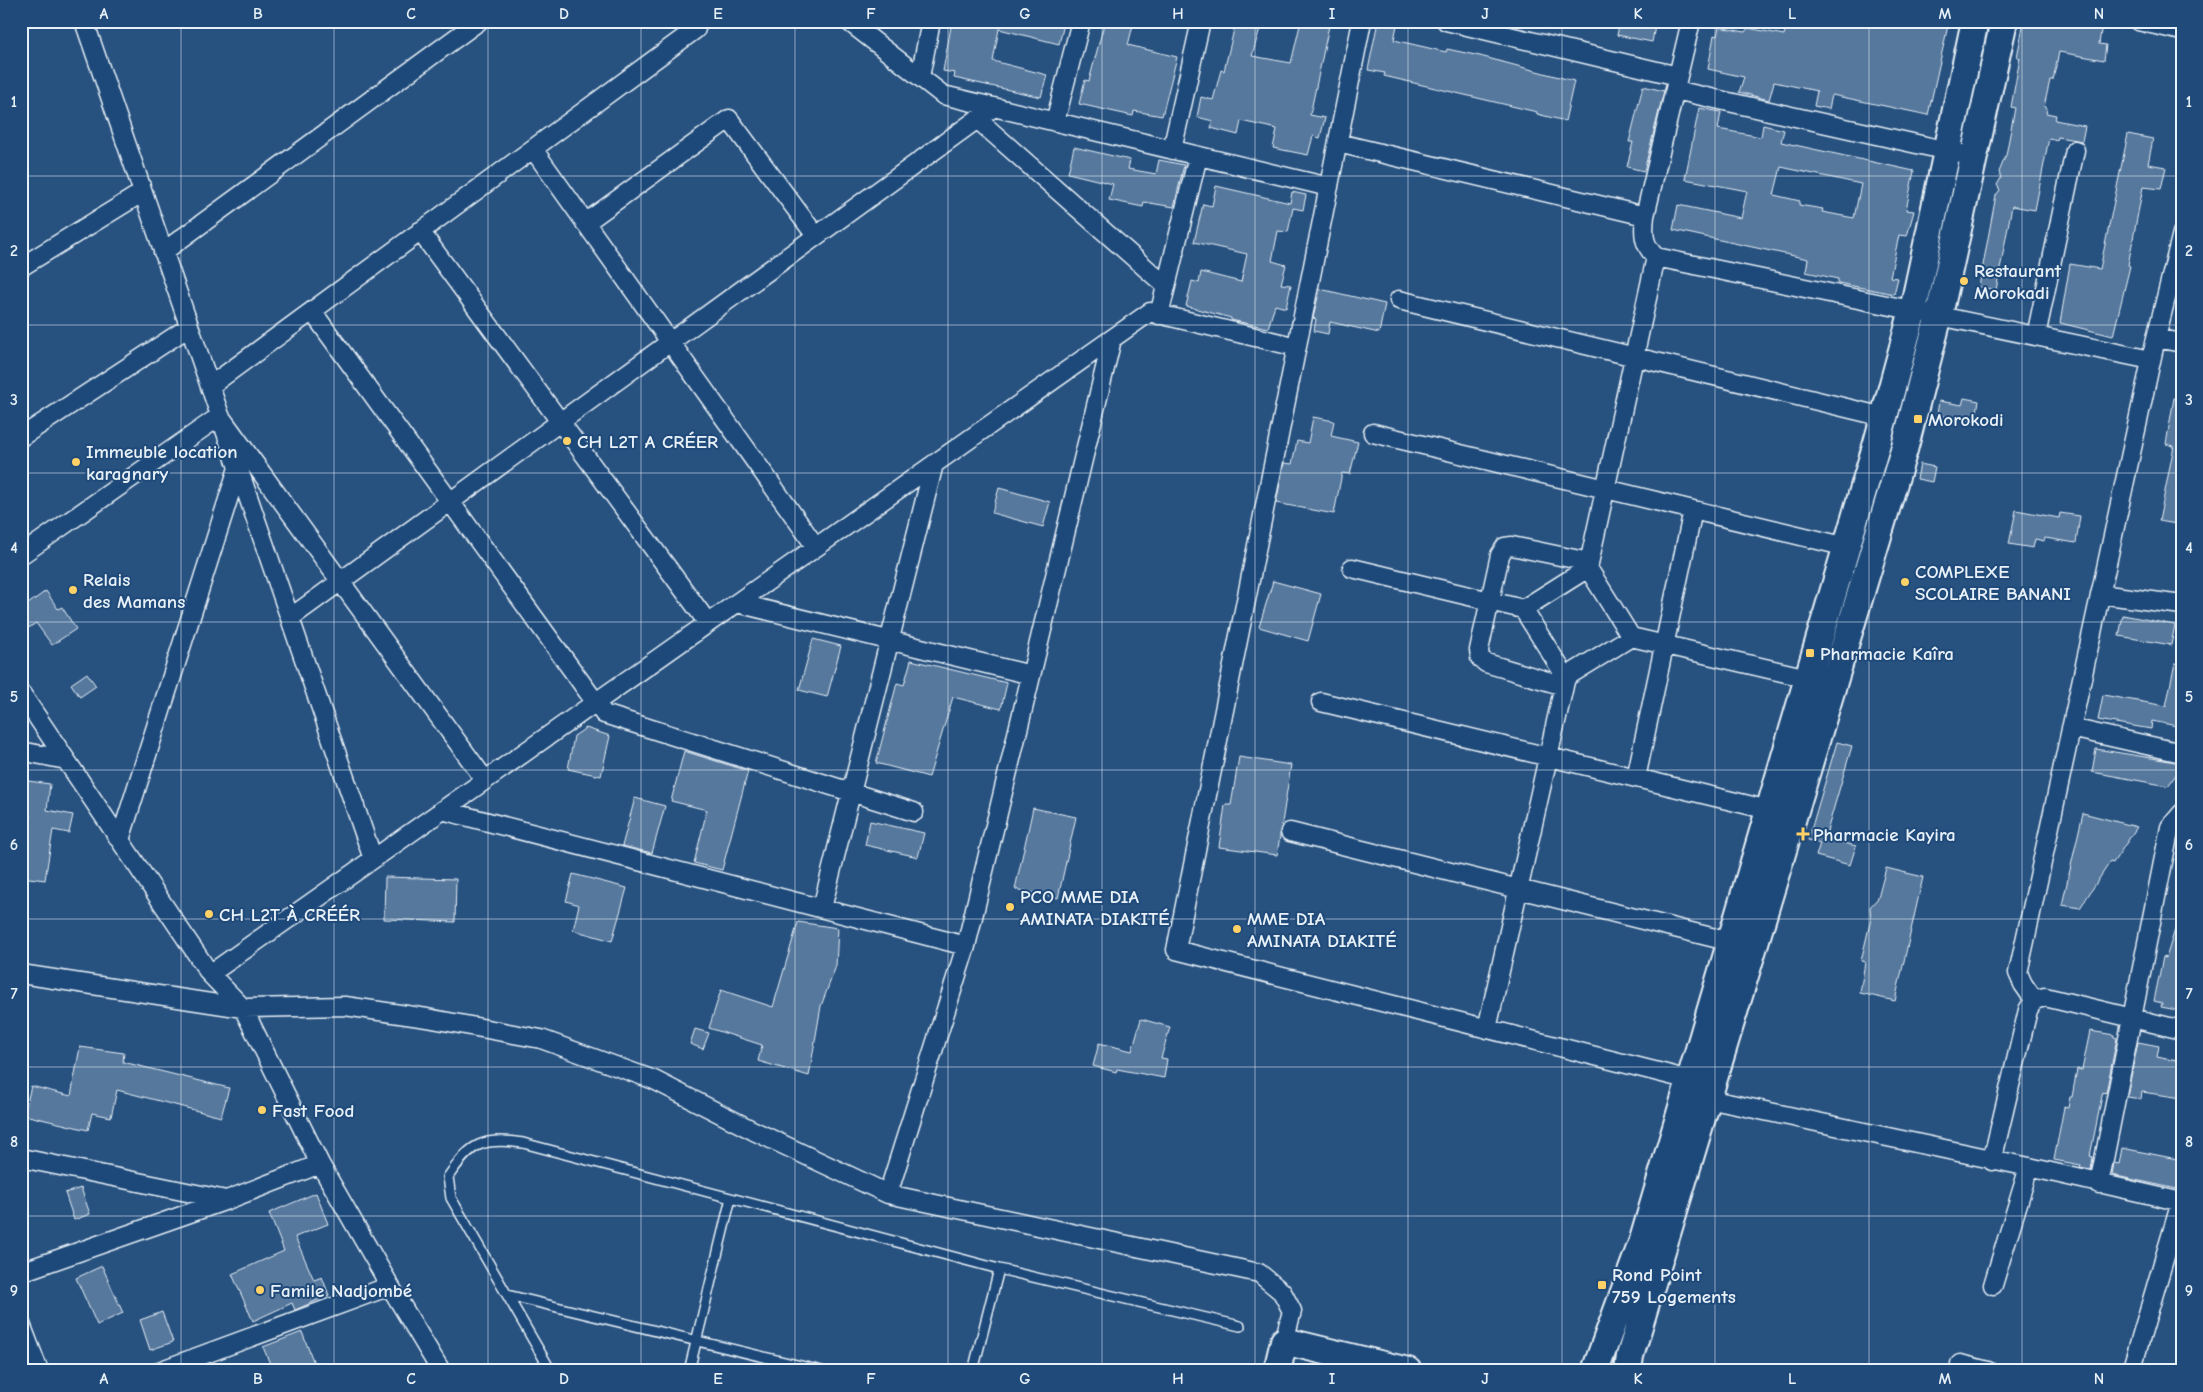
<svg xmlns="http://www.w3.org/2000/svg" width="2203" height="1392" font-family="'Comic Neue',sans-serif">
  <style>
    .building { fill: #57789d; stroke: #e8f1f8; fill-rule: evenodd }
    .lines { fill: none; stroke-linecap: round; stroke-linejoin: round }
    .lane-casing { stroke: #e8f1f8; stroke-width: 12 }
    .street-casing { stroke: #e8f1f8; stroke-width: 21 }
    .secondary-casing { stroke: #e8f1f8; stroke-width: 30 }
    .lane { stroke: #1f4a7a; stroke-width: 9 }
    .street { stroke: #1f4a7a; stroke-width: 18 }
    .secondary { stroke: #1f4a7a; stroke-width: 26 }
    .grid { fill: none; stroke: #e8f1f8; stroke-width: 1; stroke-opacity: 0.55 }
    .poi-dot { fill: #ffd166; stroke: #1f4a7a; stroke-width: 2 }
    .labels { text-anchor: middle; stroke-width: 4; stroke-linejoin: round; paint-order: stroke }
    .poi-label { font-size: 19px; font-weight: bold; fill: #e8f1f8; stroke: #1f4a7a; text-anchor: start }
    .neatline { fill: none; stroke: #e8f1f8; stroke-width: 2 }
    .grid-label { font-size: 16px; text-anchor: middle; font-weight: bold; fill: #e8f1f8 }
  </style>
  <rect width="100%" height="100%" fill="#27517f"/>
  <filter id="ink" filterUnits="userSpaceOnUse"><feTurbulence type="fractalNoise" baseFrequency=".02" numOctaves="2"/><feDisplacementMap in="SourceGraphic" scale="10" xChannelSelector="R" yChannelSelector="G"/><feConvolveMatrix kernelMatrix="1 2 1 2 8 2 1 2 1" color-interpolation-filters="sRGB"/></filter>
  <g filter="url(#ink)">
    <path class="building" d="M952 21H1054L1064 24 1059 44 999 29 993 61 1047 75 1041 97 954 78 955 73 943 71Z
      M1114 21H1134L1128 45 1177 57 1162 116 1134 111 1133 116 1079 104 1085 80 1089 81 1104 24 1113 26Z
      M1236 21H1262L1252 56 1291 63 1301 21H1330L1310 115 1325 118 1320 138 1313 136 1308 155 1273 148 1277 129 1241 121 1238 135 1211 128 1213 121 1197 117 1201 97 1213 100 1221 70 1224 71Z
      M1378 21 1397 25 1394 40 1446 52 1447 49 1480 56 1574 81 1565 121 1537 114V112L1384 76 1385 73 1368 70Z
      M1620 21H1656L1652 42 1617 35Z
      M1787 21H1949L1928 115 1832 95 1829 109 1814 106 1817 91 1774 82 1769 100 1739 92 1744 77 1708 69 1714 35 1717 36 1719 27 1745 32 1748 28 1784 35Z
      M2024 21H2063L2084 25 2085 21H2089L2102 24 2099 44 2106 45 2104 60 2059 52 2053 80H2050L2044 107 2047 108 2046 113 2056 115 2055 120 2085 126 2082 141 2058 137 2057 140 2049 138 2035 210 2012 206 1996 290 1979 287 1996 195 2000 190 1997 185 2001 178 1999 172 2006 155 2015 108 2011 107 2020 58 2017 57Z
      M1643 86 1664 91 1644 171 1627 167 1633 142H1629Z
      M1699 108 1721 112 1718 129 1761 137 1763 125 1784 130 1781 142 1914 171 1906 210 1914 211 1907 236 1899 235 1890 277 1898 278 1894 294 1838 283V279L1806 272 1808 259 1673 230 1678 205 1741 218 1747 191 1685 179ZM1781 167 1861 184 1854 218 1822 212 1823 209 1799 205 1800 201 1774 195Z
      M2128 134 2153 139 2148 164 2166 167 2161 189 2143 187 2128 265 2130 266 2113 336 2060 323 2070 264 2100 269Z
      M1074 147 1130 160 1128 169 1156 174 1159 160 1184 165 1174 207 1144 202 1143 207 1109 200 1113 184 1068 173Z
      M1216 186 1290 203 1292 192 1306 195 1303 210 1293 208 1288 232 1278 231 1272 261 1286 265 1281 284 1291 285 1286 308 1275 305 1268 328 1231 320V318L1186 306 1192 281 1199 283 1201 272 1241 282 1247 254 1194 242 1203 204 1212 206Z
      M1320 289 1385 304 1379 333 1330 322 1328 334 1314 331 1316 319 1313 318Z
      M1964 398 1979 401 1975 422 1937 415 1939 401 1962 405Z
      M2174 398 2182 399V525L2159 521 2174 446 2166 444Z
      M1313 417 1334 421 1331 436 1358 442 1350 474 1342 473 1334 514 1276 503 1284 463 1292 464 1297 441 1308 443Z
      M1920 464 1935 467 1932 482 1917 479Z
      M999 488 1050 502 1043 527 992 513Z
      M2016 510 2059 518 2060 513 2080 516 2076 543 2045 538 2044 541 2035 539 2033 548 2009 544Z
      M1273 581 1321 594 1308 641 1259 627Z
      M46 591 58 609 62 607 76 629 52 645 36 623 21 633V609Z
      M2123 615 2175 625 2171 645 2119 636Z
      M813 639 841 646 827 697 799 690Z
      M911 660 1007 683 1001 709 953 697 929 777 876 763 897 683 904 685Z
      M2175 663 2182 664V727L2152 721 2151 729 2098 720 2103 695 2166 706Z
      M87 673 96 686 80 697 71 684Z
      M586 728 610 736 601 776 568 769 574 736Z
      M1837 742 1852 746 1825 838 1856 846 1850 865 1816 856 1820 843 1808 840Z
      M2096 749 2182 763V766L2168 786 2092 772Z
      M684 751 748 771 722 870 694 863 707 810 671 801Z
      M1239 757 1291 765 1277 855 1219 847 1225 805H1231Z
      M21 780 50 784 47 810 73 815 69 833 53 830 45 880 21 877V858H24L31 816 21 815Z
      M635 798 665 806 652 853 622 846Z
      M1033 808 1076 817 1058 898 1015 889Z
      M2083 813 2137 827 2113 863 2110 862 2080 908 2062 905Z
      M870 821 924 833 918 857 865 845Z
      M1886 868 1923 877 1895 1001 1860 993 1865 962 1861 961 1871 919 1870 907 1878 898Z
      M573 874 627 888 612 941 573 930 579 905 566 901Z
      M385 877 456 879 455 922 384 919Z
      M2179 917 2182 918V1011L2161 1007 2162 1003 2154 1001 2163 957 2166 958Z
      M798 922 838 928 836 966 821 1006 809 1076 758 1061 762 1045 709 1028 721 990 773 1007Z
      M1141 1019 1170 1027 1161 1058 1167 1059 1164 1078 1117 1069 1116 1072 1093 1066 1099 1043 1132 1051Z
      M695 1029 709 1033 703 1049 690 1044Z
      M2090 1031 2114 1035V1037L2117 1038 2106 1093 2103 1092 2102 1096 2090 1156 2093 1157 2091 1170 2080 1168 2081 1165 2054 1160 2064 1107 2068 1108 2070 1097H2072L2077 1069 2082 1070Z
      M2138 1042 2159 1046 2157 1057 2182 1062V1098L2142 1092 2141 1099 2127 1097Z
      M80 1047 124 1053 123 1062 229 1088 221 1117 117 1090 111 1117 92 1113 88 1130 24 1115 31 1086 71 1096Z
      M2122 1148 2182 1160V1190L2112 1175 2114 1163 2119 1164Z
      M81 1188 90 1214 74 1220 65 1193Z
      M316 1193 328 1224 295 1237 314 1280 322 1277 329 1295 295 1310 292 1303 253 1321 232 1274 284 1251 269 1213Z
      M102 1266 123 1313 97 1325 76 1278Z
      M162 1312 173 1342 150 1350 140 1320Z
      M302 1332 317 1371H273L263 1347Z"/>
    <g class="lines">
      <g class="lane-casing">
        <path id="lane" d="M507 1295 822 1371
          M551 1371 451 1198 448 1177C471 1143 482 1137 523 1143L999 1269 1240 1326
          M689 1371 731 1198
          M973 1371 999 1269"/>
      </g>
      <g class="street-casing">
        <path id="street" d="M84 21 373 859
          M848 21 943 95 1329 187
          M1362 21 1176 950 1674 1076
          M1446 21 1678 76
          M1691 21 1645 216C1643 233 1643 245 1656 257L2151 360
          M2138 21 2182 31
          M920 77 931 21
          M1675 90 1975 157
          M977 119 1166 286
          M1055 122 1081 21
          M1338 143 1645 216
          M533 149 816 547
          M1172 150 1201 21
          M585 223 729 119 816 236
          M420 231 708 623
          M163 252 479 21
          M21 267 143 192
          M1399 300 1884 417
          M312 311 604 714 914 812
          M1159 315 1198 156
          M2036 336 2075 150
          M2156 338 2182 343
          M210 386 696 29
          M1373 433 1847 547
          M21 437 189 327
          M21 555 220 416 485 780
          M1352 568 1523 609
          M1588 568 1631 637 1566 677 1523 609 1588 568 1656 257
          M2100 594 2182 605
          M737 603 1031 675
          M290 618 994 107
          M1631 637 1808 678
          M1564 686 1486 663 1480 658 1479 650 1500 555 1505 547 1512 546 1589 562
          M21 693 210 974 243 1008 320 1164 390 1286 441 1371
          M1321 702 1769 810
          M2071 728 2182 753
          M21 751 66 760
          M1636 778 1693 510
          M442 810 966 946
          M1290 832 1731 942
          M120 840 238 468
          M822 908 934 464
          M21 974 243 1008 345 1006 427 1018 541 1039 654 1080 754 1131 888 1194 1259 1273 1282 1292 1292 1311 1284 1341
          M210 974 1150 312 1297 347
          M2034 1000 2023 984 2018 973 2156 338 2182 233
          M1487 1029 1566 677
          M1708 1099 2029 1167 2182 1202
          M21 1158 226 1200
          M1992 1161 2028 1010 2034 1000 2045 997 2182 1030
          M2099 1184 2170 827 2182 813
          M888 1194 966 946 1112 339
          M21 1272 227 1200 320 1164
          M1993 1285 2029 1167
          M21 1324 39 1371
          M1960 1364 1988 1371
          M159 1371 390 1286
          M2131 1371 2181 1202"/>
      </g>
      <g class="secondary-casing">
        <path id="secondary" d="M1277 1371 1284 1341 1408 1371
          M1595 1371 1643 1240 1877 443 1913 310 1975 21
          M1628 1371 1630 1356 1904 450 1939 315 2004 21"/>
      </g>
      <use href="#lane" class="lane"/>
      <use href="#street" class="street"/>
      <use href="#secondary" class="secondary"/>
    </g>
  </g>
  <path class="grid" d="M181 21V1371M334 21V1371M488 21V1371M641 21V1371M795 21V1371M948 21V1371M1102 21V1371M1255 21V1371M1408 21V1371M1562 21V1371M1715 21V1371M1869 21V1371M2022 21V1371M21 176H2182M21 325H2182M21 473H2182M21 622H2182M21 770H2182M21 919H2182M21 1067H2182M21 1216H2182"/>
  <g class="poi-dot">
    <circle cx="1964" cy="281" r="5"/>
    <rect x="1913" y="414" width="10" height="10" rx="2.5"/>
    <circle cx="567" cy="441" r="5"/>
    <circle cx="76" cy="462" r="5"/>
    <circle cx="1905" cy="582" r="5"/>
    <circle cx="73" cy="590" r="5"/>
    <rect x="1805" y="648" width="10" height="10" rx="2.5"/>
    <path d="M1800.5 826.5h5v5h5v5h-5v5h-5v-5h-5v-5h5z"/>
    <circle cx="1010" cy="907" r="5"/>
    <circle cx="209" cy="914" r="5"/>
    <circle cx="1237" cy="929" r="5"/>
    <circle cx="262" cy="1110" r="5"/>
    <rect x="1597" y="1280" width="10" height="10" rx="2.5"/>
    <circle cx="260" cy="1290" r="5"/>
  </g>
  <g class="labels">
    <g class="poi-label">
      <text x="1974" y="277">Restaurant<tspan x="1974" dy="22">Morokadi</tspan></text>
      <text x="1928" y="426">Morokodi</text>
      <text x="577" y="448">CH L2T A CRÉER</text>
      <text x="86" y="458">Immeuble location<tspan x="86" dy="22">karagnary</tspan></text>
      <text x="1915" y="578">COMPLEXE<tspan x="1915" dy="22">SCOLAIRE BANANI</tspan></text>
      <text x="83" y="586">Relais<tspan x="83" dy="22">des Mamans</tspan></text>
      <text x="1820" y="660">Pharmacie Kaîra</text>
      <text x="1813" y="841">Pharmacie Kayira</text>
      <text x="1020" y="903">PCO MME DIA<tspan x="1020" dy="22">AMINATA DIAKITÉ</tspan></text>
      <text x="219" y="921">CH L2T À CRÉÉR</text>
      <text x="1247" y="925">MME DIA<tspan x="1247" dy="22">AMINATA DIAKITÉ</tspan></text>
      <text x="272" y="1117">Fast Food</text>
      <text x="1612" y="1281">Rond Point<tspan x="1612" dy="22">759 Logements</tspan></text>
      <text x="270" y="1297">Famile Nadjombé</text>
    </g>
  </g>
  <rect width="2203" height="1392" fill="none" stroke="#1f4a7a" stroke-width="55"/>
  <rect x="28" y="28" width="2148" height="1336" class="neatline"/>
  <g class="grid-label">
    <text x="104" y="19">A</text>
    <text x="258" y="19">B</text>
    <text x="411" y="19">C</text>
    <text x="564" y="19">D</text>
    <text x="718" y="19">E</text>
    <text x="871" y="19">F</text>
    <text x="1025" y="19">G</text>
    <text x="1178" y="19">H</text>
    <text x="1332" y="19">I</text>
    <text x="1485" y="19">J</text>
    <text x="1638" y="19">K</text>
    <text x="1792" y="19">L</text>
    <text x="1945" y="19">M</text>
    <text x="2099" y="19">N</text>
    <text x="14" y="107">1</text>
    <text x="2189" y="107">1</text>
    <text x="14" y="256">2</text>
    <text x="2189" y="256">2</text>
    <text x="14" y="405">3</text>
    <text x="2189" y="405">3</text>
    <text x="14" y="553">4</text>
    <text x="2189" y="553">4</text>
    <text x="14" y="702">5</text>
    <text x="2189" y="702">5</text>
    <text x="14" y="850">6</text>
    <text x="2189" y="850">6</text>
    <text x="14" y="999">7</text>
    <text x="2189" y="999">7</text>
    <text x="14" y="1147">8</text>
    <text x="2189" y="1147">8</text>
    <text x="14" y="1296">9</text>
    <text x="2189" y="1296">9</text>
    <text x="104" y="1384">A</text>
    <text x="258" y="1384">B</text>
    <text x="411" y="1384">C</text>
    <text x="564" y="1384">D</text>
    <text x="718" y="1384">E</text>
    <text x="871" y="1384">F</text>
    <text x="1025" y="1384">G</text>
    <text x="1178" y="1384">H</text>
    <text x="1332" y="1384">I</text>
    <text x="1485" y="1384">J</text>
    <text x="1638" y="1384">K</text>
    <text x="1792" y="1384">L</text>
    <text x="1945" y="1384">M</text>
    <text x="2099" y="1384">N</text>
  </g>
</svg>
